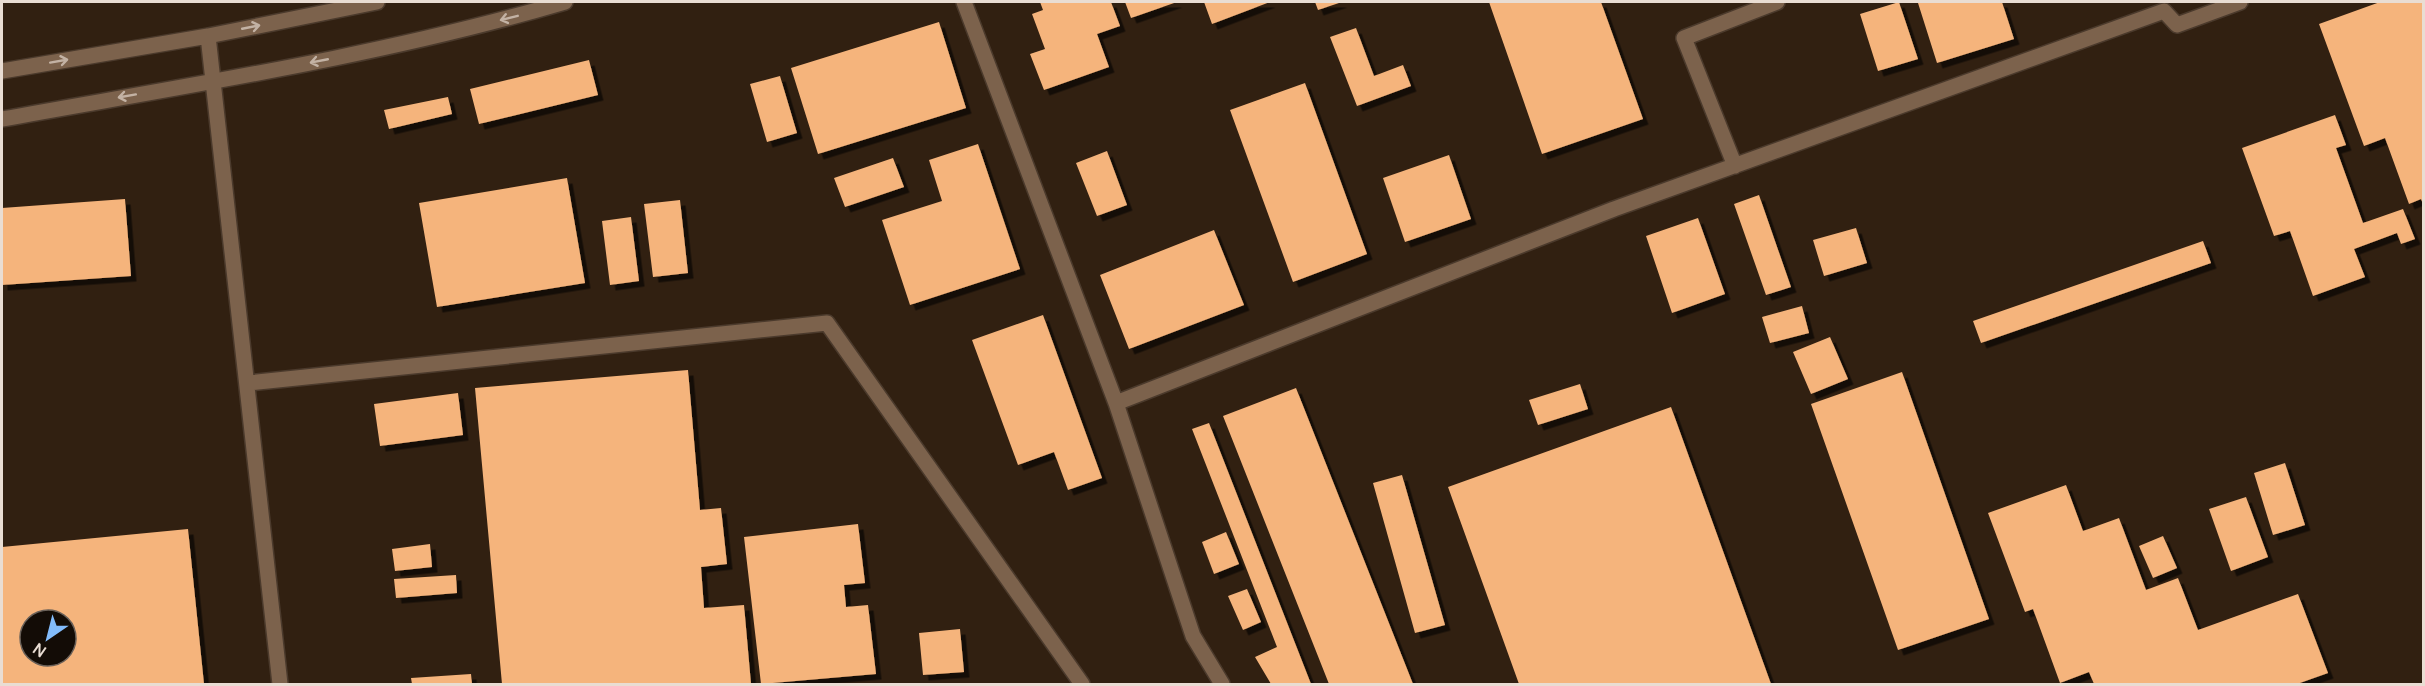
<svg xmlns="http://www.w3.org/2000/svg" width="2425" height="686" font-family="Manrope,sans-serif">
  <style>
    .building { fill: #f5b47c; fill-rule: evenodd; filter: url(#shadow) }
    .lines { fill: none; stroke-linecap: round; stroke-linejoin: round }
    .minor-casing { stroke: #4b3a2c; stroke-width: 18 }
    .minor { stroke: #7c624c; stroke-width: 15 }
    .oneway { stroke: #c3b2a4 }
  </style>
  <defs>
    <filter id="shadow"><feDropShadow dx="5.5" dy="5.5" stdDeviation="0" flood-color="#0009"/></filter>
  </defs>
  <rect width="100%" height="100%" fill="#312011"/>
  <path class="building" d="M1040 2H1111L1120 26 1097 34 1109 67 1044 90 1030 54 1045 49 1032 14 1043 10Z
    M1125 2H1177L1131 18Z
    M1204 2H1270L1212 24Z
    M1315 2H1342L1318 10Z
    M1489 2H1601L1643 119 1542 154Z
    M1899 2 1918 59 1878 71 1860 14Z
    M1923 2H2002L2014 39 1937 63 1918 3Z
    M2380 2H2424V206L2421 199 2409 204 2385 138 2364 146 2319 24Z
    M939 22 966 108 818 154 791 68Z
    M1356 28 1374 76 1403 65 1411 86 1357 106 1330 37Z
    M589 60 598 95 479 124 470 89Z
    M780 76 797 133 767 142 750 84Z
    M1305 83 1367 254 1293 282 1230 110Z
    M448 97 452 114 389 129 384 110Z
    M2335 115 2346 145 2336 148 2363 223 2403 209 2415 239 2401 244 2397 233 2354 249 2365 277 2313 296 2290 231 2274 236 2242 148Z
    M978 144 1020 269 910 305 882 220 942 201 929 160Z
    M1107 151 1127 205 1097 216 1076 163Z
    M1449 155 1471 219 1405 242 1383 178Z
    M893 158 904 187 845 207 834 178Z
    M567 178 585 283 437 307 419 203Z
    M1759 195 1791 287 1766 295 1734 204Z
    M125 199 131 276 2 285V208Z
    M680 200 688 273 653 277 644 204Z
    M631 217 639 281 610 285 602 221Z
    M1698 218 1725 294 1672 313 1646 236Z
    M1856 228 1867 263 1824 276 1813 240Z
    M1214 230 1244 305 1129 349 1100 275Z
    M2203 241 2211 263 1981 343 1973 321Z
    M1802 306 1809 333 1770 343 1762 317Z
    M1043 315 1102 478 1068 490 1054 452 1018 465 972 340Z
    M1830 337 1848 379 1811 394 1793 352Z
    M688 370 700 510 721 508 727 564 701 567 704 608 744 605 751 684H502L475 388Z
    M1902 372 1989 619 1898 650 1811 404Z
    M1580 384 1588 409 1538 425 1529 400Z
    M1296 388 1413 684H1329L1223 416Z
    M458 393 463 435 380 446 374 404Z
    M1671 407 1771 684H1519L1448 487Z
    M1209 423 1311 684H1271L1255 657 1277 647 1192 429Z
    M2285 463 2305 525 2273 535 2254 473Z
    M1402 475 1445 625 1415 633 1373 483Z
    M2066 485 2083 531 2119 518 2146 590 2178 578 2198 630 2298 594 2328 673 2297 684H2094L2089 672 2060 683 2033 609 2025 612 1988 513Z
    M2246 497 2268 557 2231 571 2209 509Z
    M858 524 865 583 844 585 846 607 868 605 876 674 761 684 744 537Z
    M188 529 204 684H2V547ZM30 620H66V656H30Z
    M1226 532 1239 564 1214 574 1202 542Z
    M2163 536 2177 568 2153 578 2139 546Z
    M430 544 432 567 395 571 392 549Z
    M456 575 457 593 396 598 394 579Z
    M1247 589 1261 622 1243 630 1228 596Z
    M960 629 964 672 923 675 919 633Z
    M471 674 472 684H412L411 678Z"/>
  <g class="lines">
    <g class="minor-casing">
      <path id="minor" d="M964 2 1116 403 1193 636 1222 684
        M208 36 280 684
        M2 71 208 36 377 2
        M2 119C190 85 381 56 565 2
        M1735 166 1684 38 1777 2
        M248 383 827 323 1082 684
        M1116 403 1614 209 2164 11 2177 25 2240 2"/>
    </g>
    <use href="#minor" class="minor"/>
  </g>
  <defs><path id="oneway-shaft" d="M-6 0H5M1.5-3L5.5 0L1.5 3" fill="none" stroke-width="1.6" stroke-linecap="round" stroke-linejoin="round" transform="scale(1.5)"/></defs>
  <g class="oneway">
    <use href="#oneway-shaft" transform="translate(509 18) rotate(166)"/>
    <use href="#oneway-shaft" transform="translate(251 27) rotate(-11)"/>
    <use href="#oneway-shaft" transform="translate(59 61) rotate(-10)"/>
    <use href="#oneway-shaft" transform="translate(319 61) rotate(169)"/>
    <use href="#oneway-shaft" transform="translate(127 96) rotate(170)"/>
  </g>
  <rect width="2425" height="686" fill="none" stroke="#e9ddd3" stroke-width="6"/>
  <g transform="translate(48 638) rotate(215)"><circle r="28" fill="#130c06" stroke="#696058" stroke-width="1.5"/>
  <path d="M0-4.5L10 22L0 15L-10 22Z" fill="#83bcfb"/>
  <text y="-9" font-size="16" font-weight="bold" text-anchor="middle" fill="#e9ddd3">N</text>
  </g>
</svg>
